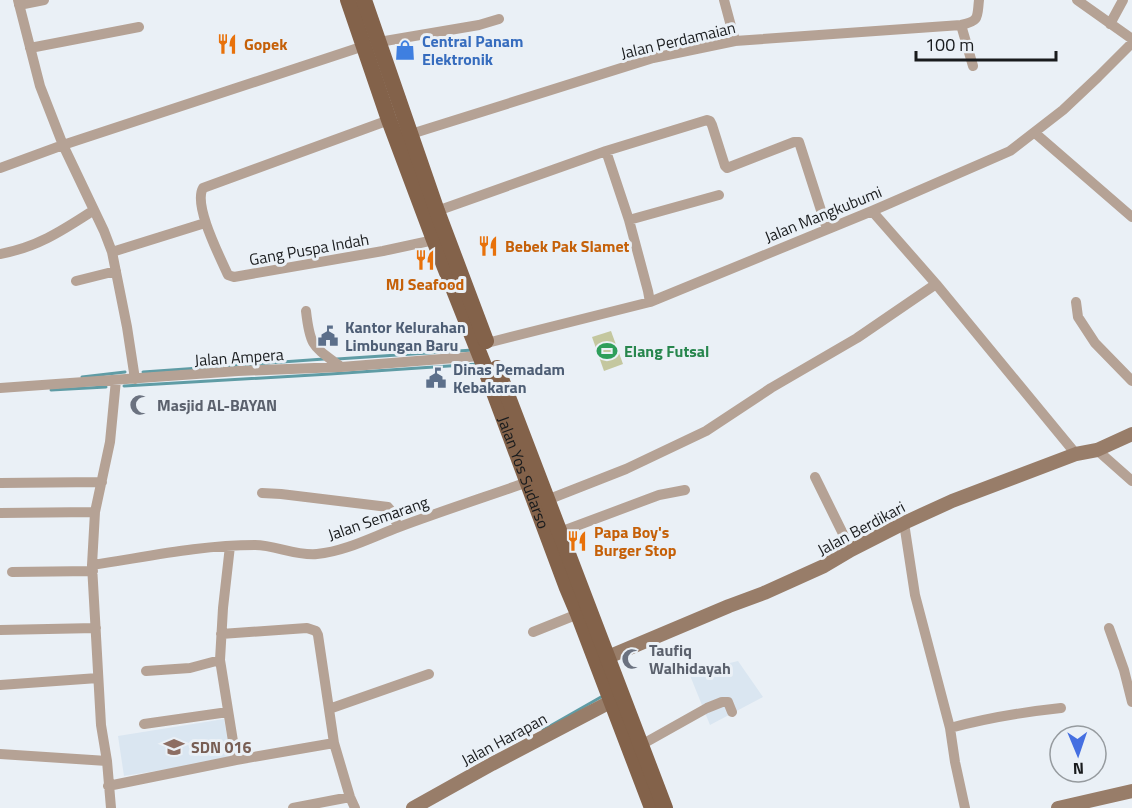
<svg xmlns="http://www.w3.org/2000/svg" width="1132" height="808" font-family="'Titillium Web',sans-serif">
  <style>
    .built { fill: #dae6f1 }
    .green { fill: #c4c79f }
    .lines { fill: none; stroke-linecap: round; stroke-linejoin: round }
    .stream { stroke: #5f9ca5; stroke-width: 3 }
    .street { stroke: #b5a295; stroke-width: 10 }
    .secondary { stroke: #987d69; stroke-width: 14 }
    .primary { stroke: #83624a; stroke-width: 16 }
    .labels { text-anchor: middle; stroke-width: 6; stroke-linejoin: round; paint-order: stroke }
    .street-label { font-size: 16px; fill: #191b1d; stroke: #eaf0f6 }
    .shop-label { font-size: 16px; font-weight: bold; fill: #366cbe; stroke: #eaf0f6; text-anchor: start }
    .food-label { font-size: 16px; font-weight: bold; fill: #c56008; stroke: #eaf0f6; text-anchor: start }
    .service-label { font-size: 16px; font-weight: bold; fill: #4e5e75; stroke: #eaf0f6; text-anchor: start }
    .leisure-label { font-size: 16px; font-weight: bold; fill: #27864d; stroke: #eaf0f6; text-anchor: start }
    .worship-label { font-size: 16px; font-weight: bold; fill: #5b616d; stroke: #eaf0f6; text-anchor: start }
    .education-label { font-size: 16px; font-weight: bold; fill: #785e54; stroke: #eaf0f6; text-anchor: start }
  </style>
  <rect width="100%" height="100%" fill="#eaf0f6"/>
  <path class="built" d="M738 661 763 697 710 725 689 673Z
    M224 719 231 759 124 776 118 736Z"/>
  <path class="green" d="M611 331 623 364 604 371 592 337Z"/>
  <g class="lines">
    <path class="stream" d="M337 359 473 350
      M143 372 324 359
      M82 377 125 372
      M124 386 330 374 478 364
      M51 390 106 387
      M543 730 601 697"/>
    <path class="street" d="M18 0 40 86 63 145 104 231 112 252 127 327 135 379
      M724 0 735 41
      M1077 0 1132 39
      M19 5 44 0
      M1110 24 1123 0
      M961 25 973 66
      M379 42 479 25 499 19
      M30 48 139 27
      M389 120 203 188C193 205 220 257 228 275L234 277 383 251 434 240
      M1035 133 1132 217
      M411 134 653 58 735 41 961 25C980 21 977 17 979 0
      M606 151 629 220 648 291 650 302
      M0 168 63 145 364 46
      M437 211 606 151 707 120 710 121 712 125 725 166 727 168 794 142H799L827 229
      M872 211 936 284 1076 454
      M629 220 719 195
      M112 252 205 223
      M0 254C38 247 63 230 94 210
      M76 281 116 271
      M1076 302 1078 317 1095 343 1132 381
      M306 311C310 347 313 346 341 367
      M487 343 650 302 872 211 1010 151 1063 110 1098 77 1132 43
      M0 388 238 371 341 367 480 356
      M1097 450 1132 481
      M815 477 851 550
      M0 483 102 482
      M262 493 281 494 388 507 392 512 398 527
      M547 500 626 469 706 431 771 388 857 338 936 284
      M0 513 95 512
      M904 523 915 595 950 728 955 762 965 808
      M560 532 659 495 685 490
      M230 546 223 608 220 660 236 760
      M92 565C146 557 200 545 255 545 275 545 296 556 317 554 346 551 372 537 399 527 442 511 485 497 528 482
      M12 572 93 571
      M1109 628 1124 670 1132 702
      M0 630 96 628
      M533 632 578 614
      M221 634 307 628 316 631 318 635 334 743 350 797 355 808
      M146 671 190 668 220 660
      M0 685 98 678
      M329 709 429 674
      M144 724 228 712
      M950 728C987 718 1023 712 1061 708
      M641 745 707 708 722 702H728L732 712
      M0 754 107 761
      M108 786 236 760 334 743
      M111 808 107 761 101 725 92 565 95 512 110 442 116 380
      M293 808 350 797"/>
    <path class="secondary" d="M608 657 729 606 764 593 824 566 851 550 904 523 952 501 1076 454 1097 450 1132 434
      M413 808 492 764 612 701
      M1058 808 1132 791"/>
    <g class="primary">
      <path id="s1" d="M348 0 389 120 434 240 483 363 567 588 578 614 652 808"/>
      <path d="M364 0 437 211 486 341"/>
      <path d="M497 368 665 808"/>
    </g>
  </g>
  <defs>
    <g id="restaurant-bare" transform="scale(1.62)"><path d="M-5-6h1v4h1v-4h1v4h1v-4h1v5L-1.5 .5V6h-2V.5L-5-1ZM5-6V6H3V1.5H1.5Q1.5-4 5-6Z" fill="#e8710a" stroke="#eaf0f6" stroke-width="2.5" paint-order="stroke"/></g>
    <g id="shop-bare" transform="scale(1.62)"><path d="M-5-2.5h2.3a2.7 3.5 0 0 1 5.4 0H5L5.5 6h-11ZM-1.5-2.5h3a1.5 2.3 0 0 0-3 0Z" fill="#3f7fe0" stroke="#eaf0f6" stroke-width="2.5" paint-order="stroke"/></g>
    <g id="civic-bare" transform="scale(1.62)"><path d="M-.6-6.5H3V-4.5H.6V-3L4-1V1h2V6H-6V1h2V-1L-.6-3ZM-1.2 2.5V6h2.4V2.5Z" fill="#5c6f8a" stroke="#eaf0f6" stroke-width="2.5" paint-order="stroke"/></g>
    <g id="stadium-bare" transform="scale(1.62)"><path d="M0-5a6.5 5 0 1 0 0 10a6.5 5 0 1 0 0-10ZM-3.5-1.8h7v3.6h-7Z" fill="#2e9e5b" stroke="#eaf0f6" stroke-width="2.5" paint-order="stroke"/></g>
    <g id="mosque-bare" transform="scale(1.62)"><path d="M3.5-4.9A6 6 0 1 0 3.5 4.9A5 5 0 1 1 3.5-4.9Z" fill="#6b7280" stroke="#eaf0f6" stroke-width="2.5" paint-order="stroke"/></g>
    <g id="school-bare" transform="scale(1.62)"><path d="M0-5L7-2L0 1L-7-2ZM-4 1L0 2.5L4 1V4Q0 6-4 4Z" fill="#8d6e63" stroke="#eaf0f6" stroke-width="2.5" paint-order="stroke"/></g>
  </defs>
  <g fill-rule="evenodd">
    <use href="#restaurant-bare" x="227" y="44"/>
    <use href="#shop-bare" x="405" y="50"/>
    <use href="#restaurant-bare" x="488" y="246"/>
    <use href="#restaurant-bare" x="425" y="260"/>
    <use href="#civic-bare" x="328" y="336"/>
    <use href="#stadium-bare" x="607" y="351"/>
    <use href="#civic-bare" x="436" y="378"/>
    <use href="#mosque-bare" x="140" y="405"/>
    <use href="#restaurant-bare" x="577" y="541"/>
    <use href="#mosque-bare" x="632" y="659"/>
    <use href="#school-bare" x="174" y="747"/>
  </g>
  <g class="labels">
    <g class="street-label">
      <text transform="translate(678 40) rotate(-13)" y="6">Jalan Perdamaian</text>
      <text transform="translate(823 214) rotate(-22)" y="6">Jalan Mangkubumi</text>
      <text transform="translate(309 249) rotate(-10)" y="6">Gang Puspa Indah</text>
      <text transform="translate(239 357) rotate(-4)" y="6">Jalan Ampera</text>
      <text dy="6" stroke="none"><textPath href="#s1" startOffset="504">Jalan Yos Sudarso</textPath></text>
      <text transform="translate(378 518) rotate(-19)" y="6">Jalan Semarang</text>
      <text transform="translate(861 528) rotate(-28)" y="6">Jalan Berdikari</text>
      <text transform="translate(504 739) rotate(-28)" y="6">Jalan Harapan</text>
    </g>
    <g class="shop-label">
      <text x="422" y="47">Central Panam<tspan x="422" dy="18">Elektronik</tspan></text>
    </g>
    <g class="food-label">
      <text x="244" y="50">Gopek</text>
      <text x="505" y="252">Bebek Pak Slamet</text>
      <text x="425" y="290" text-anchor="middle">MJ Seafood</text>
      <text x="594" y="538">Papa Boy's<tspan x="594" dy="18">Burger Stop</tspan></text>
    </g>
    <g class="service-label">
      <text x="345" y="333">Kantor Kelurahan<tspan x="345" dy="18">Limbungan Baru</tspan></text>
      <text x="453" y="375">Dinas Pemadam<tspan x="453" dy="18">Kebakaran</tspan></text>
    </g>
    <g class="leisure-label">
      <text x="624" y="357">Elang Futsal</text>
    </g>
    <g class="worship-label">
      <text x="157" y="411">Masjid AL-BAYAN</text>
      <text x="649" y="656">Taufiq<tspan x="649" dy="18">Walhidayah</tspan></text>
    </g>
    <g class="education-label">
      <text x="191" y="753">SDN 016</text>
    </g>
  </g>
  <g transform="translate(1078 754) rotate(178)"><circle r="28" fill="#eaf0f6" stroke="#969b9f" stroke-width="1.5"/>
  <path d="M0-4.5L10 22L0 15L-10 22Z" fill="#456fe1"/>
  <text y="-9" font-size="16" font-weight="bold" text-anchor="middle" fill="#191b1d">N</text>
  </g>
  <path d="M916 51v9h140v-9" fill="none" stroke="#191b1d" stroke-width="3"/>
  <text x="925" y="51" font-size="18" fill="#191b1d" stroke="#eaf0f6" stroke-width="4.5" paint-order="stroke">100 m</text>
</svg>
